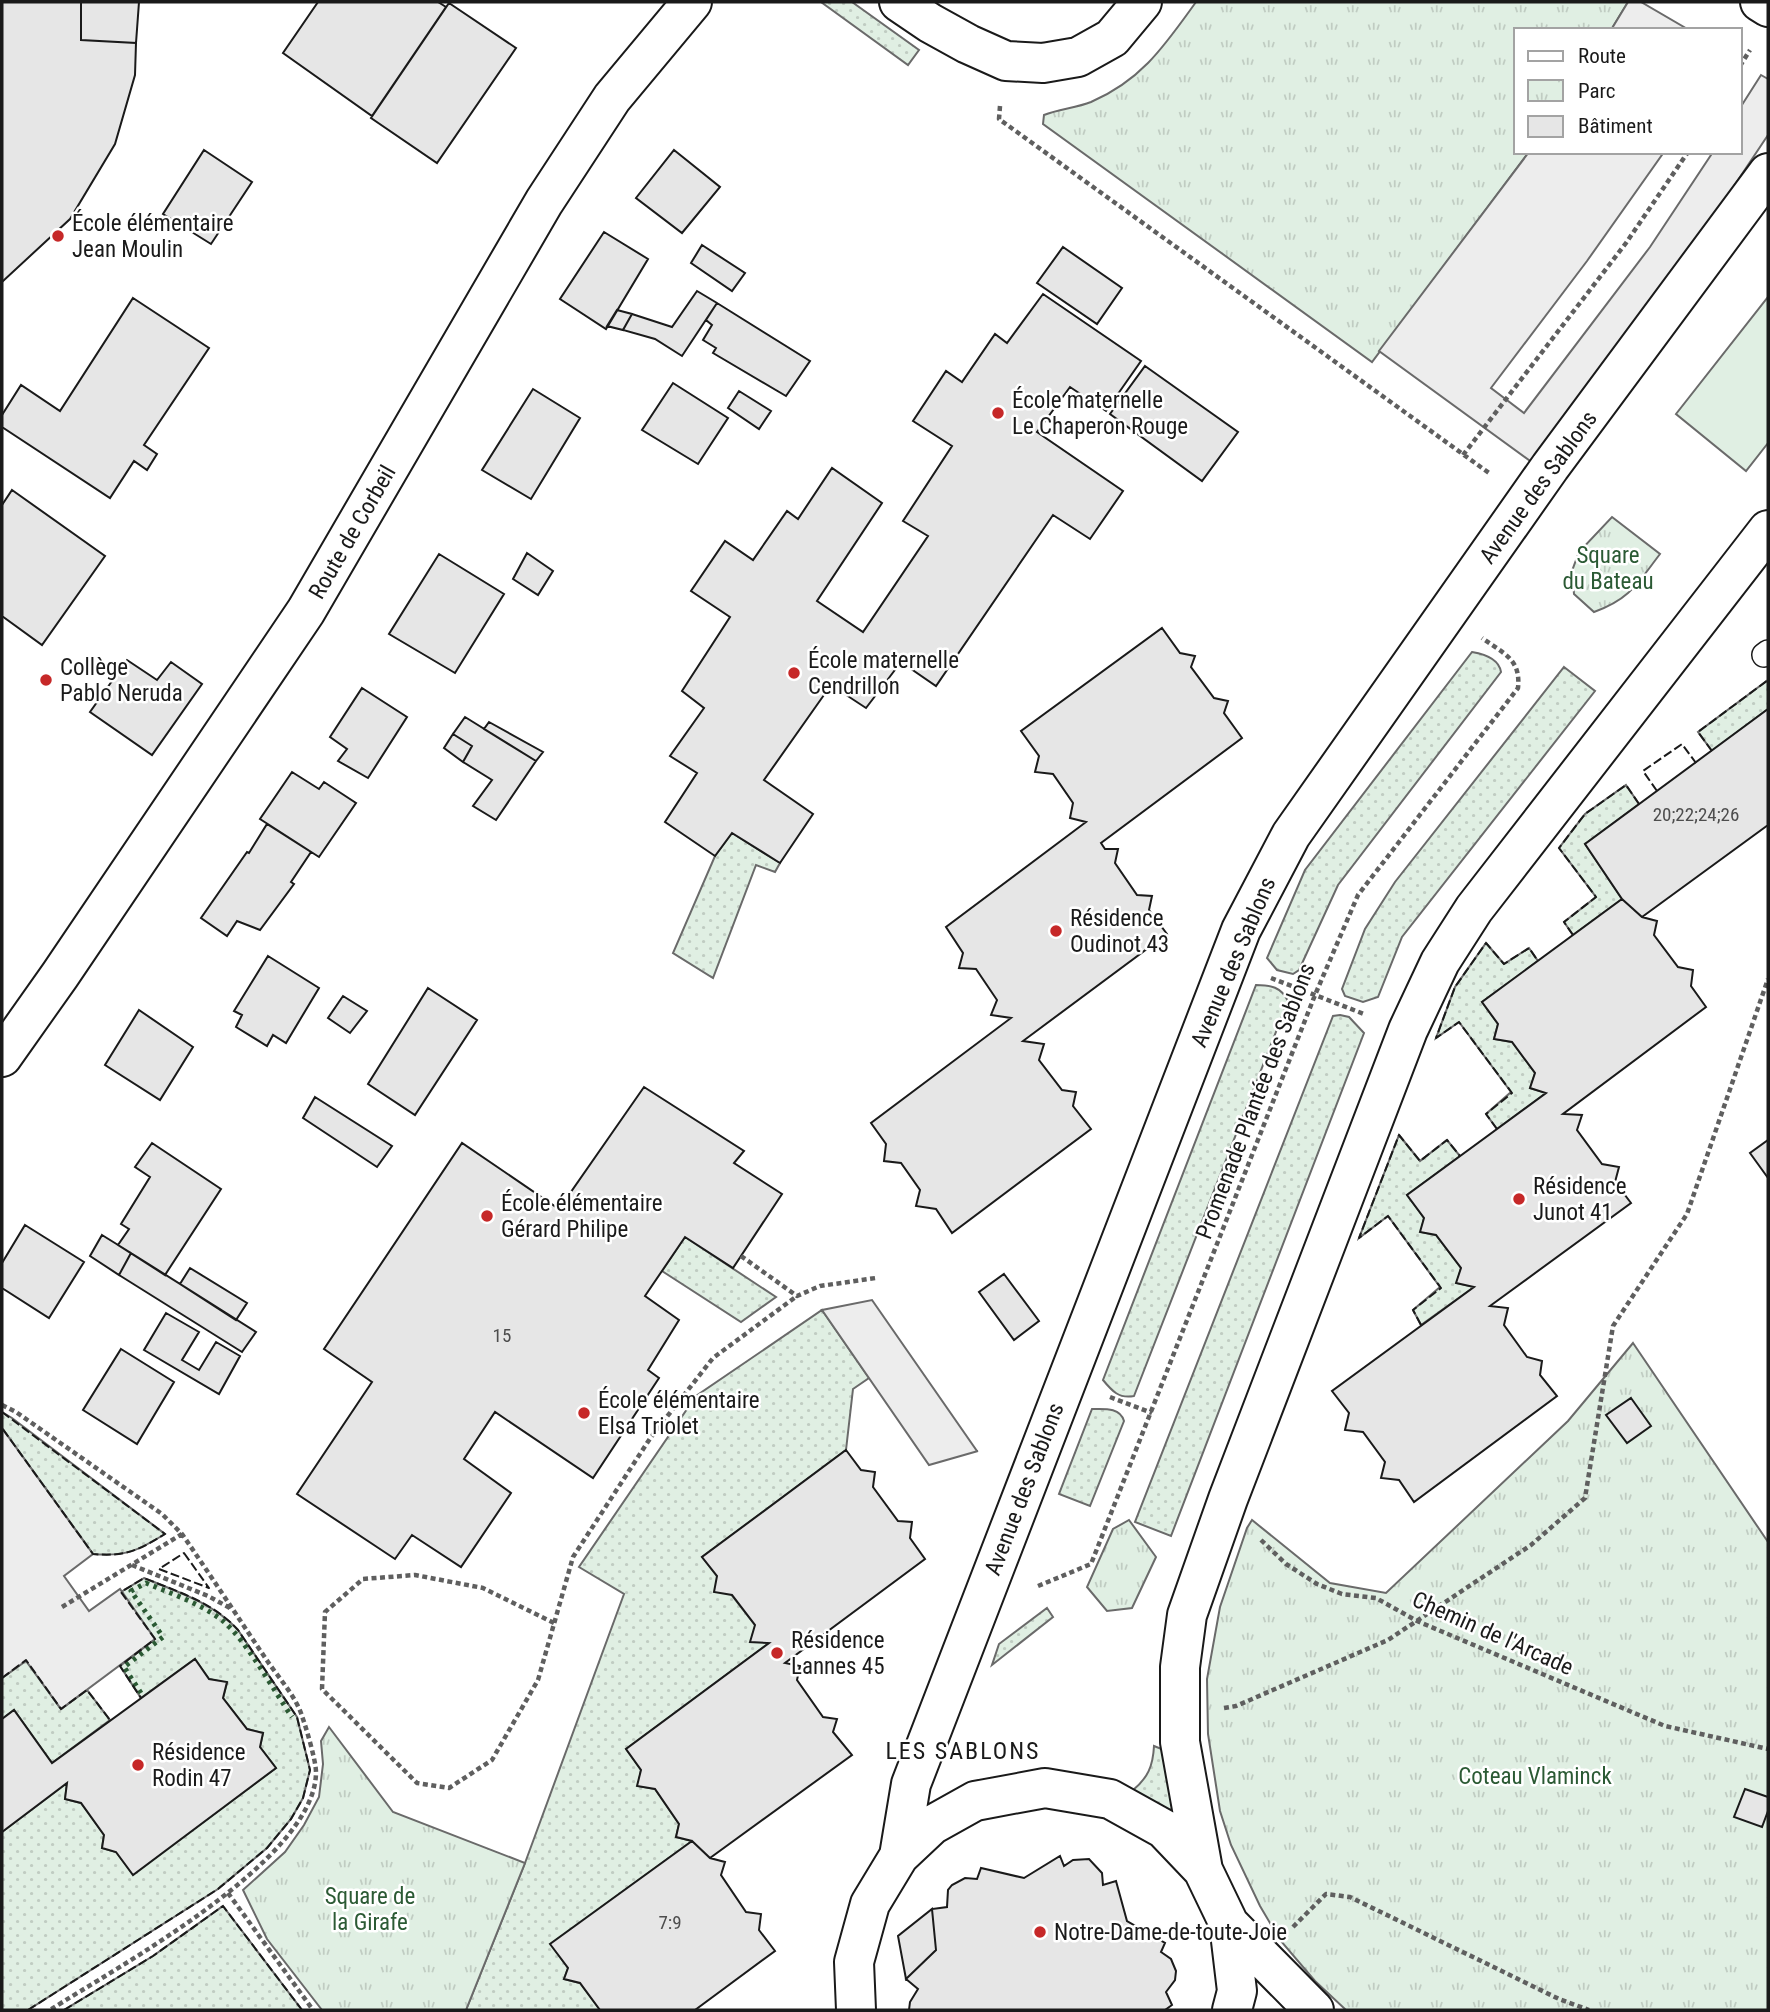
<svg xmlns="http://www.w3.org/2000/svg" width="1770" height="2012" font-family="'Roboto Condensed',sans-serif">
  <style>
    .grass { fill: url(#grass-dots); stroke: #6a6a6a; stroke-width: 2 }
    .park { fill: url(#park-tufts); stroke: #6a6a6a; stroke-width: 2 }
    .pitch { fill: #e0efe3; stroke: #6a6a6a; stroke-width: 2 }
    .parking { fill: #ededed; stroke: #6a6a6a; stroke-width: 2 }
    .building { fill: #e6e6e6; stroke: #1a1a1a; stroke-width: 2 }
    .lines { fill: none; stroke-linecap: round; stroke-linejoin: round }
    .lane-casing { stroke: #1a1a1a; stroke-width: 26 }
    .street-casing { stroke: #1a1a1a; stroke-width: 42 }
    .path { stroke: #5f5f5f; stroke-width: 4.5; stroke-dasharray: 5 3.5; stroke-linecap: butt }
    .lane { stroke: #fff; stroke-width: 23 }
    .street { stroke: #fff; stroke-width: 38 }
    .hedge { stroke: #2b5a34; stroke-width: 5; stroke-dasharray: 3.5 5; stroke-linecap: butt }
    .fence { stroke: #1a1a1a; stroke-width: 2; stroke-dasharray: 9 3.5; stroke-linecap: butt }
    .poi-dot { fill: #c62828; stroke: #fff; stroke-width: 2.5 }
    .labels { text-anchor: middle; stroke-width: 5; stroke-linejoin: round; paint-order: stroke }
    .number-label { font-size: 19px; fill: #4d4d4d }
    .poi-label { font-size: 23px; fill: #1a1a1a; stroke: #fff; text-anchor: start }
    .street-label { font-size: 23px; fill: #1a1a1a; stroke: #fff }
    .park-label { font-size: 23px; fill: #2b5a34; stroke: #fff }
    .neighbourhood-label { font-size: 24px; letter-spacing: 2px; fill: #1a1a1a; stroke: #fff }
  </style>
  <defs>
    <pattern id="grass-dots" width="8" height="8" patternUnits="userSpaceOnUse" patternTransform="scale(1.75)"><rect width="8" height="8" fill="#e0efe3"/><path d="M2 2h.1M6 6h.1" fill="none" stroke="#c0ccc2" stroke-width="1.8" stroke-linecap="round"/></pattern>
    <pattern id="park-tufts" width="24" height="20" patternUnits="userSpaceOnUse" patternTransform="scale(1.75)"><rect width="24" height="20" fill="#e0efe3"/><path d="M3 7l-1-3M5 7V3M7 7l1-3M15 17l-1-3M17 17v-4M19 17l1-3" fill="none" stroke="#c0ccc2"/></pattern>
  </defs>
  <rect width="100%" height="100%" fill="#fff"/>
  <path class="grass" d="M821 2H852L919 50 908 65Z
    M1472 652C1484 654 1499 659 1501 672L1338 885 1299 970 1293 974 1277 970 1267 958 1305 870Z
    M1564 667 1595 691 1402 937 1378 997 1363 1002 1345 996 1342 989 1365 929 1395 882Z
    M1768 680V709L1712 751 1698 732Z
    M1626 785 1639 804 1585 844 1622 899 1573 935 1564 922 1596 897 1559 848 1585 814Z
    M732 833 780 863 775 872 756 865 713 978 673 953 715 856Z
    M1486 943 1504 964 1529 948 1538 961 1482 1002 1498 1024 1494 1039 1512 1042 1535 1073 1530 1088 1546 1093 1497 1129 1486 1114 1511 1092 1459 1022 1436 1038 1455 987Z
    M1256 985C1271 985 1281 987 1288 1001L1134 1396C1119 1399 1112 1391 1103 1380Z
    M1340 1015 1349 1017 1364 1033 1171 1536 1135 1522 1333 1016Z
    M1399 1135 1420 1161 1447 1140 1460 1156 1407 1195 1424 1218 1421 1232 1436 1235 1461 1268 1457 1283 1474 1287 1421 1325 1413 1310 1440 1287 1388 1216 1359 1238Z
    M685 1237 776 1297 741 1322 662 1271Z
    M822 1310 869 1378 853 1389 846 1450 702 1557 769 1643 626 1749 641 1770 638 1786 655 1789 679 1824 676 1837 692 1841 551 1944 568 1968 564 1979 580 1983 600 2010H466L525 1863 624 1594 579 1567 696 1396Z
    M1092 1409C1104 1409 1120 1407 1124 1421L1090 1506 1059 1494Z
    M2 1412 12 1418 165 1534C139 1550 126 1557 93 1554L2 1428Z
    M144 1578C178 1592 213 1603 238 1630L297 1717 310 1770 303 1798 291 1819 267 1848 218 1889 28 2010H2V1832L67 1783 65 1799 81 1803 104 1835 102 1848 116 1852 133 1874 276 1768 260 1747 263 1733 247 1729 223 1698 227 1683 209 1679 195 1659 141 1698 120 1666 155 1639 121 1592Z
    M1047 1608 1053 1617 992 1665 999 1644Z
    M26 1660 61 1709 87 1690 110 1720 52 1763 14 1710 2 1719V1678Z
    M1154 1746 1164 1750 1183 1831 1132 1791C1148 1778 1153 1766 1154 1746Z
    M223 1906 302 2010H64L153 1956Z"/>
  <path class="park" d="M1196 2H1628L1611 30H1516V152H1529L1372 362 1043 124 1044 115C1059 109 1076 108 1091 102 1142 80 1165 45 1196 2Z
    M1612 517 1660 554C1637 584 1630 599 1594 612L1574 594 1572 571 1579 552Z
    M1633 1343 1768 1542V2010H1346L1315 1981 1280 1940 1260 1906 1231 1845 1220 1811 1208 1734 1207 1679 1220 1607 1247 1528 1252 1520 1330 1583 1386 1593 1568 1421Z
    M1129 1520 1156 1557 1132 1608 1107 1611 1087 1587 1113 1529Z
    M329 1727 393 1812 525 1863 466 2010H322L267 1939 243 1890 285 1852 304 1825 319 1797 323 1764 321 1741Z"/>
  <path class="pitch" d="M1768 297V443L1746 471 1676 414Z"/>
  <path class="parking" d="M1628 2H1641L1689 30H1611Z
    M1761 75 1768 79V135L1684 261 1533 463 1379 351 1529 152H1664L1587 261 1491 388 1524 413 1650 247 1713 152H1740V108Z
    M872 1300 977 1451H978L929 1465 822 1310Z
    M2 1428 93 1554 64 1576 89 1611 120 1589 155 1639 61 1709 26 1661 2 1678Z"/>
  <path class="building" d="M2 2H81V40L136 43 135 75 115 144 70 219 2 282Z
    M81 2H139L136 43 81 40Z
    M318 2H438L446 7 372 116 283 53Z
    M449 3 516 48 437 163 371 118Z
    M204 150 252 182 211 244 163 214Z
    M674 150 720 187 682 233 636 198Z
    M604 232 648 259 606 329 560 299Z
    M702 245 745 273 732 291 691 263Z
    M1063 247 1122 288 1097 324 1037 283Z
    M697 291 717 303 682 356 655 339 623 330 632 314 672 327Z
    M1043 294 1141 361 1106 411 1070 387 1037 432 1123 491 1090 539 1053 515 936 686 901 662 866 708 831 685 764 780 813 814 780 863 732 833 715 856 665 822 697 773 670 756 704 708 682 691 730 617 691 591 725 541 753 560 787 511 798 519 832 468 882 503 817 601 863 632 928 536 903 521 952 446 913 421 946 371 962 382 995 334 1007 343Z
    M133 298 209 348 144 445 157 454 147 470 134 461 110 498 2 427V415L21 385 60 411Z
    M717 303 810 361 786 396 713 353 716 348 703 340 712 325 706 320Z
    M617 310 632 314 623 330 607 326Z
    M1145 366 1238 432 1202 481 1110 414Z
    M673 383 728 418 698 464 642 430Z
    M533 389 580 418 531 499 482 470Z
    M739 391 771 411 759 429 728 408Z
    M12 490 105 556 42 645 2 616V505Z
    M527 553 553 571 538 595 513 579Z
    M439 554 504 594 455 673 389 634Z
    M1162 628 1180 653 1195 656 1191 667 1214 698 1228 701 1224 713 1242 738 1101 843 1105 849H1118L1115 863 1137 895 1152 896 1149 910 1167 934 1023 1041 1044 1044 1039 1060 1062 1090 1076 1092 1073 1106 1091 1129 952 1233 936 1209 916 1206 920 1190 901 1163 884 1161 886 1144 871 1123 1011 1018 991 1015 997 1000 976 969 959 968 963 953 946 927 1086 822 1070 818 1073 803 1053 774 1035 772 1039 756 1021 731Z
    M127 660 157 680 171 662 202 684 152 755 90 712Z
    M362 688 407 717 368 778 338 761 347 749 330 737Z
    M1768 709V825L1642 917 1622 899 1585 844Z
    M465 717 536 761 496 820 473 806 492 780 463 762 472 746 453 734Z
    M489 722 543 752 536 761 484 729Z
    M453 734 472 746 463 762 444 748Z
    M292 772 319 789 324 782 356 803 319 857 260 819Z
    M267 824 311 852 291 882 294 884 260 930 237 921 227 936 201 918 247 852 249 853Z
    M1622 899 1642 917 1657 921 1654 935 1678 967 1693 970 1691 986 1706 1007 1563 1114 1582 1115 1577 1130 1602 1164 1619 1167 1615 1182 1631 1203 1490 1306 1508 1308 1504 1325 1527 1357 1542 1361 1540 1375 1557 1396 1414 1502 1399 1480 1381 1478 1385 1462 1363 1432 1345 1430 1349 1413 1332 1391 1474 1287 1456 1283 1461 1268 1436 1235 1420 1232 1424 1218 1407 1195 1546 1093 1530 1088 1535 1073 1512 1042 1494 1039 1498 1024 1482 1002Z
    M268 956 319 988 286 1043 273 1035 267 1046 236 1027 242 1015 234 1011Z
    M428 988 477 1020 415 1115 368 1084Z
    M343 996 367 1011 350 1033 328 1018Z
    M139 1010 193 1047 160 1100 105 1065Z
    M644 1087 744 1151 734 1163 782 1194 733 1268 685 1237 645 1296 679 1320 648 1370 659 1378 593 1478 495 1412 464 1459 511 1493 461 1567 412 1535 395 1559 297 1494 372 1382 324 1349 462 1143 559 1209Z
    M315 1097 392 1146 377 1167 303 1118Z
    M1768 1140V1178L1750 1153Z
    M152 1143 221 1189 165 1275 118 1245 129 1229 121 1224 150 1177 135 1167Z
    M25 1225 84 1262 49 1318 2 1288V1263Z
    M102 1235 131 1253 119 1275 90 1256Z
    M131 1253 256 1332 242 1352 119 1275Z
    M190 1268 247 1303 236 1320 180 1284Z
    M1004 1274 1039 1321 1014 1340 979 1292Z
    M166 1313 199 1332 182 1360 199 1370 216 1342 240 1356 219 1394 144 1350Z
    M121 1349 174 1382 137 1444 83 1410Z
    M1631 1398 1651 1426 1627 1443 1606 1415Z
    M846 1450 861 1470 875 1472 873 1487 898 1521 912 1522 910 1538 925 1559 785 1663 800 1666 797 1680 823 1717 837 1719 833 1732 852 1755 710 1858 692 1841 676 1837 679 1824 655 1789 637 1786 641 1770 626 1749 769 1643 750 1642 755 1625 732 1595 714 1592 717 1576 702 1557Z
    M195 1659 209 1679 227 1682 223 1698 247 1729 263 1733 260 1747 276 1768 133 1875 116 1852 102 1848 104 1835 81 1803 65 1799 67 1783 2 1832V1719L14 1710 52 1763Z
    M1745 1789 1768 1797V1811L1762 1827 1734 1817Z
    M692 1841 710 1858 725 1862 721 1875 746 1912 761 1914 759 1930 775 1951 695 2010H600L580 1983 564 1979 568 1968 550 1944Z
    M1060 1856 1064 1866 1073 1860 1089 1859 1102 1873 1103 1885 1116 1881 1127 1921 1165 1943 1161 1952 1171 1959 1176 1971 1175 1980 1166 1992 1172 2005 1165 2010H909L910 2002 918 1989 906 1979 936 1950 932 1909 947 1907 948 1890 952 1885 965 1878 977 1879 981 1868 1024 1878Z
    M932 1909 936 1950 906 1979 898 1936Z"/>
  <g class="lines">
    <g class="lane-casing">
      <path id="lane" d="M1764 655 1768 652"/>
    </g>
    <g class="street-casing">
      <path id="street" d="M899 2 930 23 968 44 1006 61 1043 63 1078 57 1112 38 1142 2
        M1760 2 1768 7
        M2 1057 60 975 306 611 544 202 612 98 692 2
        M899 1856 911 1784 1241 930 1291 835 1550 467 1768 173
        M1203 1870 1180 1742V1667L1187 1615 1228 1499 1408 1030 1440 962 1474 909 1768 530
        M1229 1924 1314 2010
        M856 2010 854 1962 870 1904 899 1856 932 1825 975 1801 1045 1788 1110 1799 1164 1829 1203 1870 1229 1924 1237 1991 1232 2010"/>
    </g>
    <path class="path" d="M1740 66 1750 50
      M1000 106 999 119 1489 473
      M1463 455 1626 243 1688 152
      M1271 978 1364 1014
      M741 1256 797 1296 820 1286 876 1278
      M1110 1397 1152 1413
      M2 1405 16 1412 162 1514 182 1534C211 1576 239 1619 268 1662 279 1678 296 1697 302 1716 306 1727 316 1761 316 1772 316 1860 117 1967 50 2010
      M1261 1540 1286 1564 1317 1584 1342 1594 1376 1598 1417 1621 1665 1726 1768 1749
      M132 1565 208 1596 230 1608
      M1038 1586 1091 1564 1315 995 1358 895 1518 688C1521 659 1504 654 1482 638
      M62 1607 182 1534
      M554 1623 483 1588 415 1575 363 1579 325 1612 322 1689 417 1783 449 1788 492 1760 538 1680 573 1557 651 1437 713 1358 797 1296
      M1224 1708 1236 1706 1388 1640 1531 1545 1585 1498 1613 1326 1687 1214 1768 979
      M228 1893 313 2010
      M1293 1927 1326 1894 1350 1897 1559 1999 1589 2010"/>
    <use href="#lane" class="lane"/>
    <use href="#street" class="street"/>
    <path class="hedge" d="M141 1693 124 1667 163 1637 131 1591 146 1583C172 1594 200 1603 223 1621 246 1640 274 1691 292 1717"/>
    <path class="fence" d="M1712 751 1698 732 1768 680
      M1657 791 1643 771 1682 744 1696 763
      M1573 935 1564 922 1596 897 1559 848 1585 814 1626 785 1639 804
      M1497 1129 1486 1114 1512 1093 1459 1022 1436 1038 1455 987 1486 943 1504 964 1529 948 1538 961
      M1421 1325 1413 1310 1441 1288 1388 1216 1359 1238 1399 1135 1420 1161 1447 1140 1460 1156
      M2 1412 165 1534C139 1550 126 1557 93 1554L2 1428
      M184 1553 209 1588 159 1569Z
      M2 1678 26 1660 61 1709 87 1690 110 1720
      M28 2010 218 1889 267 1848 291 1819 303 1798 310 1770 297 1717 238 1630C213 1602 178 1592 144 1578L121 1592 155 1639 120 1666 141 1698
      M64 2010 153 1956 223 1906 302 2010"/>
  </g>
  <g class="poi-dot">
    <circle cx="58" cy="236" r="7"/>
    <circle cx="998" cy="413" r="7"/>
    <circle cx="794" cy="673" r="7"/>
    <circle cx="46" cy="680" r="7"/>
    <circle cx="1056" cy="931" r="7"/>
    <circle cx="1519" cy="1199" r="7"/>
    <circle cx="487" cy="1216" r="7"/>
    <circle cx="584" cy="1413" r="7"/>
    <circle cx="777" cy="1653" r="7"/>
    <circle cx="138" cy="1765" r="7"/>
    <circle cx="1040" cy="1932" r="7"/>
  </g>
  <g class="labels">
    <g class="number-label">
      <text x="1696" y="821">20;22;24;26</text>
      <text x="502" y="1342">15</text>
      <text x="670" y="1929">7:9</text>
    </g>
    <g class="poi-label">
      <text x="72" y="231">École élémentaire<tspan x="72" dy="26">Jean Moulin</tspan></text>
      <text x="1012" y="408">École maternelle<tspan x="1012" dy="26">Le Chaperon Rouge</tspan></text>
      <text x="808" y="668">École maternelle<tspan x="808" dy="26">Cendrillon</tspan></text>
      <text x="60" y="675">Collège<tspan x="60" dy="26">Pablo Neruda</tspan></text>
      <text x="1070" y="926">Résidence<tspan x="1070" dy="26">Oudinot 43</tspan></text>
      <text x="1533" y="1194">Résidence<tspan x="1533" dy="26">Junot 41</tspan></text>
      <text x="501" y="1211">École élémentaire<tspan x="501" dy="26">Gérard Philipe</tspan></text>
      <text x="598" y="1408">École élémentaire<tspan x="598" dy="26">Elsa Triolet</tspan></text>
      <text x="791" y="1648">Résidence<tspan x="791" dy="26">Lannes 45</tspan></text>
      <text x="152" y="1760">Résidence<tspan x="152" dy="26">Rodin 47</tspan></text>
      <text x="1054" y="1940">Notre-Dame-de-toute-Joie</text>
    </g>
    <g class="street-label">
      <text transform="translate(1538 487) rotate(-54)" y="8">Avenue des Sablons</text>
      <text transform="translate(352 532) rotate(-60)" y="8">Route de Corbeil</text>
      <text transform="translate(1233 962) rotate(-67)" y="8">Avenue des Sablons</text>
      <text transform="translate(1255 1101) rotate(-69)" y="8">Promenade Plantée des Sablons</text>
      <text transform="translate(1024 1489) rotate(-69)" y="8">Avenue des Sablons</text>
      <text transform="translate(1493 1633) rotate(24)" y="8">Chemin de l'Arcade</text>
    </g>
    <g class="park-label">
      <text x="1608" y="563">Square<tspan x="1608" dy="26">du Bateau</tspan></text>
      <text x="1535" y="1784">Coteau Vlaminck</text>
      <text x="370" y="1904">Square de<tspan x="370" dy="26">la Girafe</tspan></text>
    </g>
    <g class="neighbourhood-label">
      <text x="963" y="1759">LES SABLONS</text>
    </g>
  </g>
  <rect width="1770" height="2012" fill="none" stroke="#1a1a1a" stroke-width="7"/>
  <rect x="1514" y="28" width="228" height="126" fill="#ffffff" stroke="#a3a3a3" stroke-width="2"/>
  <rect x="1528" y="51" width="35" height="10" fill="#ffffff" stroke="#a3a3a3" stroke-width="2"/>
  <text x="1578" y="63" font-size="21" fill="#1a1a1a">Route</text>
  <rect x="1528" y="80" width="35" height="21" fill="url(#park-tufts)" stroke="#a3a3a3" stroke-width="2"/>
  <text x="1578" y="98" font-size="21" fill="#1a1a1a">Parc</text>
  <rect x="1528" y="116" width="35" height="21" fill="#e6e6e6" stroke="#a3a3a3" stroke-width="2"/>
  <text x="1578" y="133" font-size="21" fill="#1a1a1a">Bâtiment</text>
</svg>
